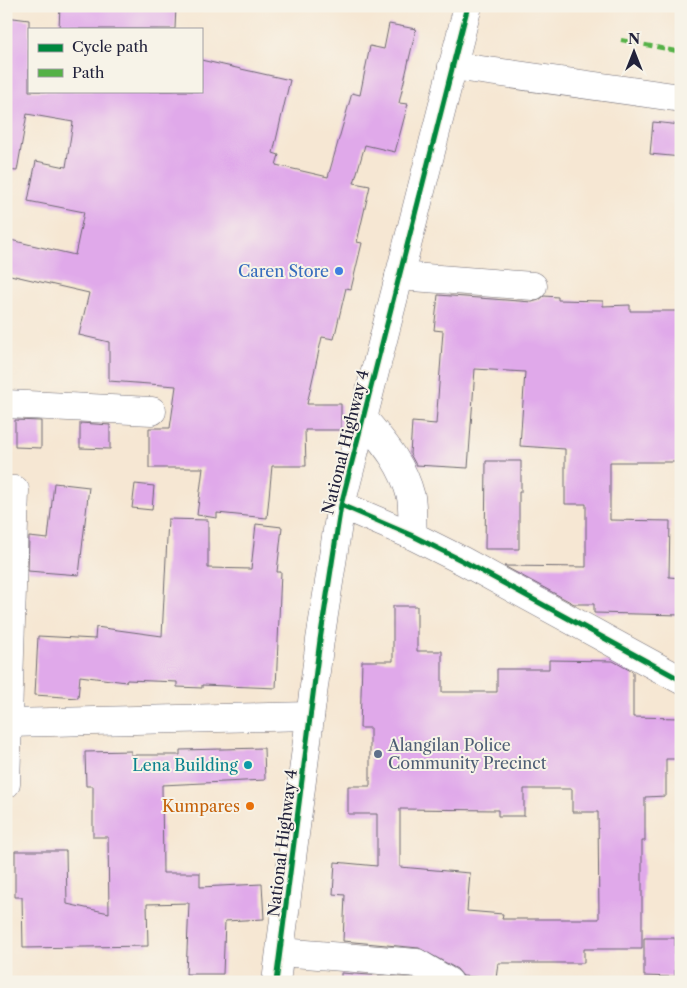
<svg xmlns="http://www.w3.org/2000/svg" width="687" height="988" font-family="'Libre Caslon Text',serif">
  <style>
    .building { fill: #e0a9ea; fill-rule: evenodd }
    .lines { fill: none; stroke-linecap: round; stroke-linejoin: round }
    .minor-casing { stroke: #6c6770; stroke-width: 29 }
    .major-casing { stroke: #6c6770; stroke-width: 29 }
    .minor { stroke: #fff; stroke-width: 28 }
    .major { stroke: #fff; stroke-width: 28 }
    .quiet { stroke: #55b146; stroke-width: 4; stroke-dasharray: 8 4; stroke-linecap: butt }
    .cycleway-casing { stroke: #f7f3e8; stroke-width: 8 }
    .cycleway { stroke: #00873e; stroke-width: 5 }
    .shop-dot { fill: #3f7fe0; stroke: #f7f3e8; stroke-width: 2 }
    .service-dot { fill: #5c6f8a; stroke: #f7f3e8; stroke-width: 2 }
    .culture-dot { fill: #0f9aa8; stroke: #f7f3e8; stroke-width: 2 }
    .food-dot { fill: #e8710a; stroke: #f7f3e8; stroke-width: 2 }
    .labels { text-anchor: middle; stroke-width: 4; stroke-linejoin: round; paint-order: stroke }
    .shop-label { font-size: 16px; fill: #366cbe; stroke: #f7f3e8; text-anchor: end }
    .street-label { font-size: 16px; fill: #22223b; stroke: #f7f3e8 }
    .service-label { font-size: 16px; fill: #4e5e75; stroke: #f7f3e8; text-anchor: start }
    .culture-label { font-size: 16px; fill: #0d838f; stroke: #f7f3e8; text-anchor: end }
    .food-label { font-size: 16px; fill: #c56008; stroke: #f7f3e8; text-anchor: end }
  </style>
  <rect width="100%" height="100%" fill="#f7f3e8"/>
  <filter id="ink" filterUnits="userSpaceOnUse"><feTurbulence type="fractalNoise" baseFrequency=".02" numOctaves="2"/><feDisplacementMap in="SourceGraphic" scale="10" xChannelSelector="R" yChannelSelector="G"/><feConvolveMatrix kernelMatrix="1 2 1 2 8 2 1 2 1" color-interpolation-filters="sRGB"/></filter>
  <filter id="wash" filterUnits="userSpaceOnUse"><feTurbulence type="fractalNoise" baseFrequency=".0096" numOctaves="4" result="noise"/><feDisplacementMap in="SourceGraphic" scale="20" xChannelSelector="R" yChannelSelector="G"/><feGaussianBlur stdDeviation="1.12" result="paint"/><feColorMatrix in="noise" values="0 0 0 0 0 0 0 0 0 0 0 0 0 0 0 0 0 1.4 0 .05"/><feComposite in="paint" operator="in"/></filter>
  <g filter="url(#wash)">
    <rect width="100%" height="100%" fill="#f6e7d3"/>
    <g id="blocks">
      <path class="building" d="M60 6H176L175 29H59Z
        M6 17 29 20V91H201V60L290 80 273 153 279 155 276 165 328 177 352 93 360 95 370 46 384 49 389 24 416 29 399 103 408 104 395 152 365 145 354 183 370 186 357 242 362 243 351 289 346 288 334 339 322 337 307 404H341V430H305L306 466H272L267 518 217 513V518L197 515 203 468H149V428H170L176 386 109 381V342L79 335 89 293 6 274V239L75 255 84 212 28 201 36 161 66 167 73 122 27 114 17 171 6 170Z
        M653 122 681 125V157L650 154Z
        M438 295 532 302 539 300 544 296 558 297V300L603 301V306L630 305V311H679L681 421H678V462H610V520L670 521 669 577 681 578V615L594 613V604H574L504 566 586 567V504H565V449L520 446 525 372 475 369 468 468 416 465 410 454 412 422 436 424 443 331 434 330Z
        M15 420 41 421V448L15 447Z
        M80 423 110 425V449L80 448Z
        M486 461H521V492H519V549H485Z
        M54 483 89 487 79 575 28 571 29 537 48 539Z
        M135 484 154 486 152 510 132 508Z
        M168 519 208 520V568L251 569 256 524 282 527 277 572H281L276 688 202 685V688L177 687V682L127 680 126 682 80 676 78 698 35 695 38 636 95 639 96 627 162 636Z
        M393 606H417V651H442V692H497V669H549V660L613 661 633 672V717L679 718 678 759H666V796L645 797V841H642V949H584V963H498L496 979 463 976 457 969 419 948 343 941 345 895 333 894 335 862 377 866V814H348V786H370V728H360L362 661H393ZM524 789H572V812H598L599 919H502L503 914 467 911 470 873 400 867V809L498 810V816H524Z
        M264 748 265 780 162 785 163 873H200V887L262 884 264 919 225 921 223 974H186L189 903 147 904 148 946 23 948 22 897H15V851H66L67 904 109 913 108 837H93V786H86L85 752 131 751V755H180V750Z
        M644 938H675V977L644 976Z
        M341 973 412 978 418 982H341Z"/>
    </g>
  </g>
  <g filter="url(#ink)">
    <use href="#blocks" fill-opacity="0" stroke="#6c6770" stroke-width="1"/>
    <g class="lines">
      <g class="minor-casing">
        <path id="minor" d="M452 66 681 98
          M399 276 533 286
          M6 404 152 411
          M363 418C384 443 403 464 411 497 413 509 412 523 413 536
          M6 490H15L6 784
          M341 505 413 536 463 561 681 680
          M9 723 310 716
          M281 952 417 963 449 982"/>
      </g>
      <g class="major-casing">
        <path id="major" d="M276 982 320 640 341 505 468 6"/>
      </g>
      <use href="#minor" class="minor"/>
      <use href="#major" class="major"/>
      <path class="quiet" d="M621 40 681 52"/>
      <g class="cycleway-casing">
        <path id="cycleway" d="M341 505 413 536 463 561 681 680
          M276 982 320 640 341 505 468 6"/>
      </g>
      <use href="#cycleway" class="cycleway"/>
    </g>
  </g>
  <circle class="shop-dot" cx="339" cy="271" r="5"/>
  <circle class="service-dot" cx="378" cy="754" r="5"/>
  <circle class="culture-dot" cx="248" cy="765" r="5"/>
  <circle class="food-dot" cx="250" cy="806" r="5"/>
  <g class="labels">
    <g class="shop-label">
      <text x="329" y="277">Caren Store</text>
    </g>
    <g class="street-label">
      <text transform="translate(345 442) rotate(-76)" y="6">National Highway 4</text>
      <text transform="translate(282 843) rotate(-83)" y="6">National Highway 4</text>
    </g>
    <g class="service-label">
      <text x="388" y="751">Alangilan Police<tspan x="388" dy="18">Community Precinct</tspan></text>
    </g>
    <g class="culture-label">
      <text x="238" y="771">Lena Building</text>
    </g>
    <g class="food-label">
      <text x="240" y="812">Kumpares</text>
    </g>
  </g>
  <rect width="687" height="988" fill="none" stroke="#f7f3e8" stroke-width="25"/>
  <rect x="28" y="28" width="175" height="65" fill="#f7f3e8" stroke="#a29fa3"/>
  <rect x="38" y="44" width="25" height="8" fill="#00873e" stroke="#a29fa3"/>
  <text x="72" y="52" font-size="15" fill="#22223b">Cycle path</text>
  <rect x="38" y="69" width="25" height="8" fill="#55b146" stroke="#a29fa3"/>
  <text x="72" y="78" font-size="15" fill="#22223b">Path</text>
  <g transform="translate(634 52)" stroke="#f7f3e8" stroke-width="4" paint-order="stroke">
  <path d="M0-4L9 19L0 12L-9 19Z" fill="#22223b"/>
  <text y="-8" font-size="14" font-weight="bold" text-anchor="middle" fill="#22223b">N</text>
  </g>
</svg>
